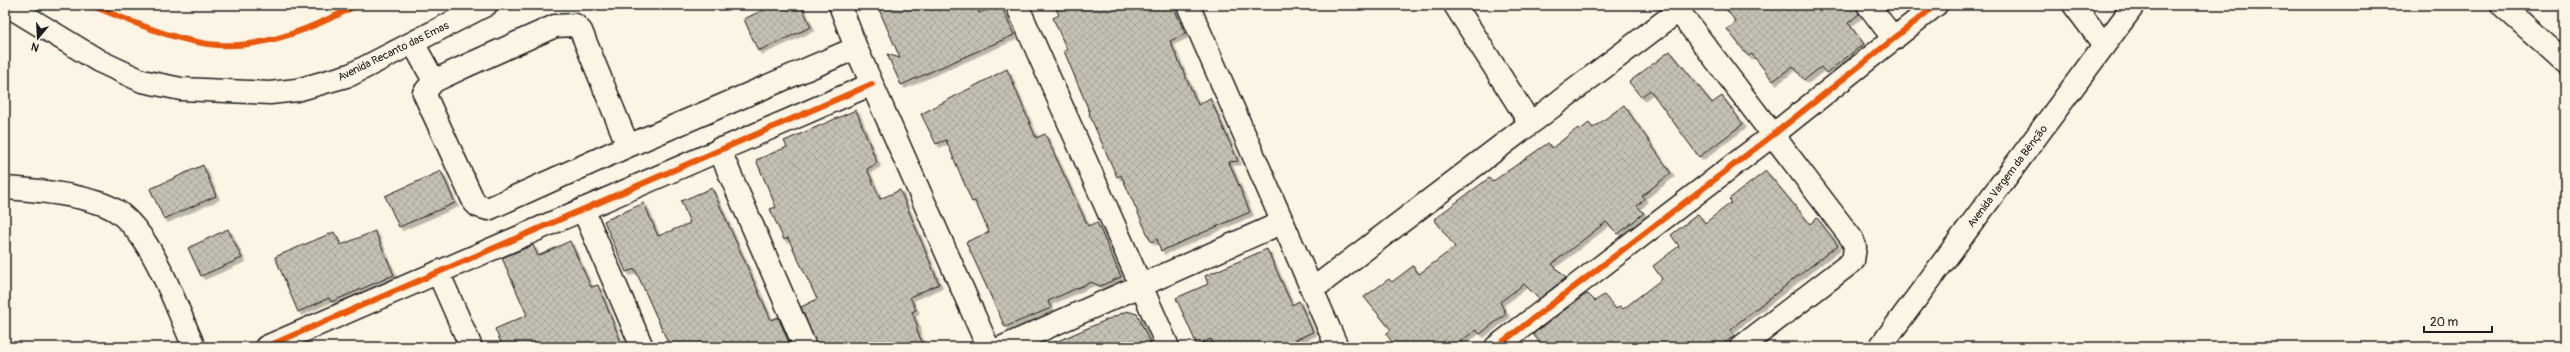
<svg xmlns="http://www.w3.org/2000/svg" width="2570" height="352" font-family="Pangolin,sans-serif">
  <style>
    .building { fill: url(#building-cross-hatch); stroke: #1c1c1c; filter: url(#shadow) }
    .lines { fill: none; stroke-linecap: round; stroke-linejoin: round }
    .minor-casing { stroke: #1c1c1c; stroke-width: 25 }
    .major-casing { stroke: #1c1c1c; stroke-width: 25 }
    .minor { stroke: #fcf5e5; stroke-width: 22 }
    .major { stroke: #fcf5e5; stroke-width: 22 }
    .cycleway-casing { stroke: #fcf5e5; stroke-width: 8 }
    .cycleway { stroke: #e8590c; stroke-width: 6 }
    .labels { text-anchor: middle; stroke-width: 4; stroke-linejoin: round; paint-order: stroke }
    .street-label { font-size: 11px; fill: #1c1c1c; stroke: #fcf5e5 }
  </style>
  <defs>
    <pattern id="building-cross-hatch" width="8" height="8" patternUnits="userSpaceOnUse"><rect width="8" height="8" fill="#c4c0b3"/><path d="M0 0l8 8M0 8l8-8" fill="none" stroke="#a8a499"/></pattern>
    <filter id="shadow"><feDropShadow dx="3.5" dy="3.5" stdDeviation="0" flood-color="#0004"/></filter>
  </defs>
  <rect width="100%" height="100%" fill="#fcf5e5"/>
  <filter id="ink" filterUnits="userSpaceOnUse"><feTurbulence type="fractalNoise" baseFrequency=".025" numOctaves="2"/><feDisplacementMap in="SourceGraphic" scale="8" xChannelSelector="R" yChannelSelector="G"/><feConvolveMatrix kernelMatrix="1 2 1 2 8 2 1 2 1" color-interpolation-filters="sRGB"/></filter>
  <g filter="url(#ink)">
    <path class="building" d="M774 5H801L811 27 758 51 744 19Z
      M877 5H976L979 13 1001 5 1014 35 901 85 887 54 900 58Z
      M1054 5H1173L1185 34 1170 41 1198 105 1210 98 1238 161 1229 162 1250 212 1161 251 1157 239 1151 242 1121 175 1117 177 1089 114 1090 113 1064 51 1067 50 1053 18 1059 15Z
      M1723 5H1856L1859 14 1848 23 1864 44 1826 73 1821 67 1804 80 1793 66 1773 81 1752 54 1748 56 1727 29 1736 22Z
      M1670 51 1712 103 1722 96 1743 124 1699 157 1650 90 1641 97 1629 82Z
      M1007 69 1036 138 1045 134 1088 226 1097 222 1121 277 1100 286 1091 282 1048 301 1051 308 1005 327 966 242 989 232 975 201 972 202 946 140 936 144 921 114Z
      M1624 105 1671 173 1642 196 1644 199 1637 206 1644 213 1618 234 1606 222 1552 264 1566 278 1539 299 1524 284 1500 302 1506 314 1480 334 1476 330 1453 347H1396L1386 334 1391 330 1364 297 1389 279 1392 282 1413 266 1419 274 1455 247 1434 219 1489 178 1492 182 1548 143 1552 148 1578 128 1580 130 1589 123 1593 128Z
      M856 110 877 163 867 169 880 199 900 190 939 284 910 297 916 310 912 312 918 327 916 328 924 347H817L801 307 817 299 788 238 784 240 770 209 776 207 756 160 787 147 784 141Z
      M203 165 216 196 164 219 150 189Z
      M441 171 455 203 399 227 385 196Z
      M1766 171 1810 224 1817 218 1838 245 1739 322 1731 330 1734 336 1719 347H1543L1533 334 1583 296 1588 294 1595 301 1604 295 1616 309 1620 306 1623 309 1662 279 1653 266 1679 246 1671 235 1698 214 1705 223 1732 202 1729 199Z
      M712 188 771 320 778 317 791 347H670L635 269 626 272 604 221 644 203 658 236 690 223 681 201Z
      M228 229 242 258 201 276 188 248Z
      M375 231 394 275 331 302 329 298 298 312 275 257 334 232 341 245Z
      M570 241 591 287 598 285 623 347H503L495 329 527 315 502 258 533 245 538 256Z
      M1267 249 1292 305 1299 301 1313 332 1295 340 1298 347H1215L1211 339 1197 345 1176 298 1208 284 1205 276Z
      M1127 311 1137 314 1152 347H1044Z"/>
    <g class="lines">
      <g class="minor-casing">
        <path id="minor" d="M840 5 856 48 988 347
          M1017 5 1168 347
          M1188 5 1337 347
          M1455 5 1530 123
          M1674 5 1852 239 1855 247 1853 261 1741 347
          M1868 5 1894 39
          M2074 5 2104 45
          M2502 5 2565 62
          M413 43 434 81
          M628 146 581 31 575 25 555 26 468 65 434 81 424 93 474 202 478 206 488 209 628 146 856 48
          M719 149 805 347
          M5 188C34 190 94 195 118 212 154 238 176 307 194 347
          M583 209 642 347
          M438 272 471 347
          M1313 289 1678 11
          M266 347 872 84
          M1003 347 1283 222
          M1496 347 1774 134 1936 5
          M1880 347 2134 5"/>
      </g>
      <g class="major-casing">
        <path id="major" d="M7 5 99 61 142 81 181 89 270 93 297 90 350 75 486 5"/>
      </g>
      <use href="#minor" class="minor"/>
      <use href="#major" class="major"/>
      <g class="cycleway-casing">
        <path id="cycleway" d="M90 5C129 20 176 42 218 45 267 48 315 27 357 5
          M266 347 872 84
          M1496 347 1774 134 1936 5"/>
      </g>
      <use href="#cycleway" class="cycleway"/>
    </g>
  </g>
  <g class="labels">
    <g class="street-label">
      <text transform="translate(393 51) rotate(-26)" y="4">Avenida Recanto das Emas</text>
      <text transform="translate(2007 176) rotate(-53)" y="4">Avenida Vargem da Bênção</text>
    </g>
  </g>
  <rect width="2570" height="352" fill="none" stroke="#fcf5e5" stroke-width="20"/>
  <rect x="10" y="10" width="2550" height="332" fill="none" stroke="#1c1c1c" stroke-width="1.5" filter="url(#ink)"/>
  <g transform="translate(38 38) rotate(198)" stroke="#fcf5e5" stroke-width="3" paint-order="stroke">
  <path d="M0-3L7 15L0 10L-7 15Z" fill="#1c1c1c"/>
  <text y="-6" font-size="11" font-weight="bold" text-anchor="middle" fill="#1c1c1c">N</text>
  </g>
  <path d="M2424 326v6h68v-6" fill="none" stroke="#1c1c1c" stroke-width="2"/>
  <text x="2430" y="326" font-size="12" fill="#1c1c1c" stroke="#fcf5e5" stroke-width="3" paint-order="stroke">20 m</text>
</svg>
